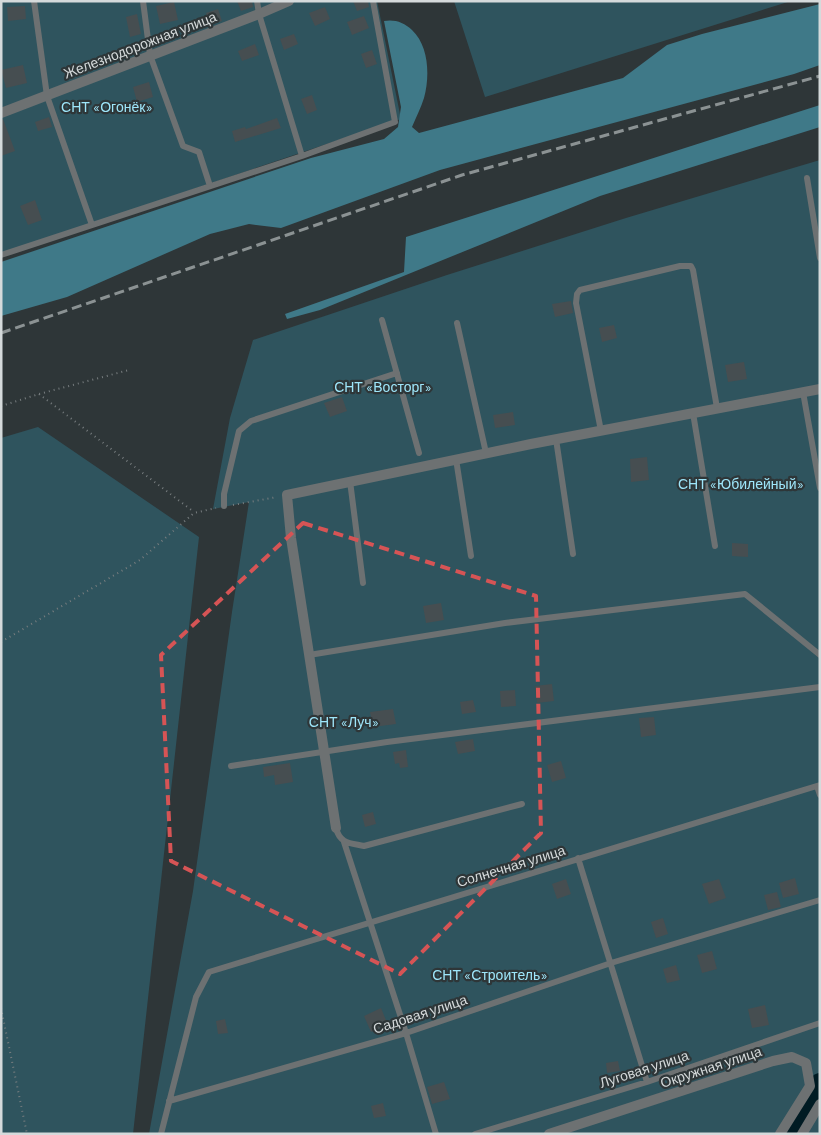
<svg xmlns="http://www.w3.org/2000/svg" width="821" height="1135" font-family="Barlow,sans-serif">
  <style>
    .green { fill: #2f545e }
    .forest { fill: #3f7988 }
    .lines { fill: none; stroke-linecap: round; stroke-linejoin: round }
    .river { stroke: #001b23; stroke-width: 20 }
    .building { fill: #464e51 }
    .path { stroke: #777d7f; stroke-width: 2; stroke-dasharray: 1 4; stroke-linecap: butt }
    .service { stroke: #6d7172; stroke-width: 6 }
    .minor { stroke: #6d7172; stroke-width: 10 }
    .rail { stroke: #8b9293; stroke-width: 3; stroke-dasharray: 10 5; stroke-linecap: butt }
    .marked { fill: none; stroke: #d65455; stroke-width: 4; stroke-dasharray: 10 6; stroke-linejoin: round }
    .labels { text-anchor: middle; stroke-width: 4.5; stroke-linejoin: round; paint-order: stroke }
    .street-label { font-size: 14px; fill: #d5dadb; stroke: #2e3638 }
    .park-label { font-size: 14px; fill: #9ee6fa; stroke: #2e3638 }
  </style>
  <rect width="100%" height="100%" fill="#2e3638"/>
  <path class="green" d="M1 1H377L401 119 1 254Z
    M454 1H791L485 97Z
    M820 160V1134H149L193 891 232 612 249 502 213 509 230 418 253 340 447 275 626 218Z
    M38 427 199 537 133 1134H1V438Z"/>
  <path class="forest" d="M820 4V65L794 74 440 170 281 228 249 224 210 234 67 297 1 316V262L311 158 384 139 398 127 401 107 384 21C394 19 404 22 412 30 429 46 430 76 424 98 421 108 416 117 412 127L419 133 623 78 667 45 702 34Z
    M820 105V127L600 196 320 310 287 319 285 314 404 272 406 237Z"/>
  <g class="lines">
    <path class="river" d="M789 1134 820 1083"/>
  </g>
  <path class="building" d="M237 1H252L253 7 241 11Z
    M353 1H368L369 7 357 11Z
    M174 2 178 20 160 24 156 6Z
    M25 6 26 19 8 21 7 7Z
    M325 7 330 19 315 26 309 13Z
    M218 9 222 21 210 25 206 13Z
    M137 14 141 34 130 37 126 17Z
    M364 16 369 28 352 35 347 22Z
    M294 34 298 44 284 50 280 39Z
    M255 44 259 55 242 61 238 51Z
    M372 50 377 64 366 68 361 54Z
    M23 65 27 83 6 88 1 70Z
    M149 82 153 97 137 102 133 87Z
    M312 95 317 110 307 114 301 99Z
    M49 117 52 127 38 131 35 122Z
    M277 118 281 128 235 142 232 131 245 127 246 129Z
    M3 119 15 151 1 156V120Z
    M35 200 42 220 28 225 20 206Z
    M571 301 573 313 555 317 552 304Z
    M614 325 617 338 602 342 599 328Z
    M744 362 747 379 728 382 725 365Z
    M342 397 347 411 330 417 324 403Z
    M513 412 515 425 495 428 493 415Z
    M647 457 649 480 631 482 630 459Z
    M732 543 748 544V557L732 556Z
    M441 603 444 620 426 623 423 606Z
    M552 684 554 701 537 703 535 686Z
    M515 690 516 706 501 707 500 691Z
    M473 700 476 712 462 714 460 702Z
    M393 709 396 724 373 727 370 712Z
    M654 717 656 735 641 737 639 718Z
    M473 739 475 751 458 754 455 742Z
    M406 750 408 767 400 768 399 763 395 764 393 752Z
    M561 761 566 778 552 782 547 765Z
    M290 763 293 782 275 785 274 775 264 777 263 767Z
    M373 812 376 824 365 827 362 815Z
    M795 878 799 894 783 898 779 883Z
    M566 879 571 894 557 899 552 884Z
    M719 879 726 898 709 904 702 884Z
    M777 892 781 907 768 910 764 895Z
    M663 918 668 934 656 938 651 922Z
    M712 951 717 969 702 973 697 955Z
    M676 965 680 980 667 983 663 969Z
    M765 1005 769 1025 752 1028 748 1009Z
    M381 1008 388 1025 371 1032 364 1016Z
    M225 1019 228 1033 218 1034 216 1021Z
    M618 1061 620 1071 607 1073 606 1063Z
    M444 1082 450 1099 432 1104 427 1087Z
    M383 1103 386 1116 374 1118 371 1106Z"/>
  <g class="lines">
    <path class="path" d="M39 394 194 512
      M1 406 39 394 129 370
      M233 505 277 497
      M1 642 140 560 194 513 216 508
      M1 1008 27 1134"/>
    <path class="service" d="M34 1 47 96 92 225
      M143 1 150 55 183 146 199 152 210 186
      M257 1 259 14 302 156
      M807 178 820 258
      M1 255 302 156 395 122 373 1
      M382 320 419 453
      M457 323 486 453
      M803 392 820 488
      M693 413 715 546
      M601 431 576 303 577 294 580 290 680 266H691L693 270 717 408
      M556 439 573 554
      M456 459 471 556
      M350 481 363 583
      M224 506V494L239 431 251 421 397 373
      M309 655 505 623 745 594 820 655
      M231 766 387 742 820 687
      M817 786 820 795
      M336 828C340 844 350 843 364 846L522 804
      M344 842 406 1033 436 1134
      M578 858 647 1082
      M169 1101 406 1033 611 963 820 900
      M161 1134 196 997 209 972 820 785
      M475 1134 647 1082 820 1023"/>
    <path class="minor" d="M1 113 259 14 289 1
      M336 828 291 538 287 495 531 444 820 389
      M549 1134 773 1061 792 1057 806 1063 810 1086 780 1134
      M802 1134 820 1104"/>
    <path class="rail" d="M1 333 462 175 820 76"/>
  </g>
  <path class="marked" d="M303 523 536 596 541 833 400 974 171 861 161 655Z"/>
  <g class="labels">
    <g class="street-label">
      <text transform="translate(140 45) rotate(-21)" y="5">Железнодорожная улица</text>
      <text transform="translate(511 866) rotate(-17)" y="5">Солнечная улица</text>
      <text transform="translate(420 1014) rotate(-18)" y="5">Садовая улица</text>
      <text transform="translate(711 1067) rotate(-18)" y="5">Окружная улица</text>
      <text transform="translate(644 1069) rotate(-18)" y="5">Луговая улица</text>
    </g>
    <g class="park-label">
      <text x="107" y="112">СНТ «Огонёк»</text>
      <text x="383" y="392">СНТ «Восторг»</text>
      <text x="741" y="489">СНТ «Юбилейный»</text>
      <text x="344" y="727">СНТ «Луч»</text>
      <text x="490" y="980">СНТ «Строитель»</text>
    </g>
  </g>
  <rect width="821" height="1135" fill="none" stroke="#d5dadb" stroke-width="5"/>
</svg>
